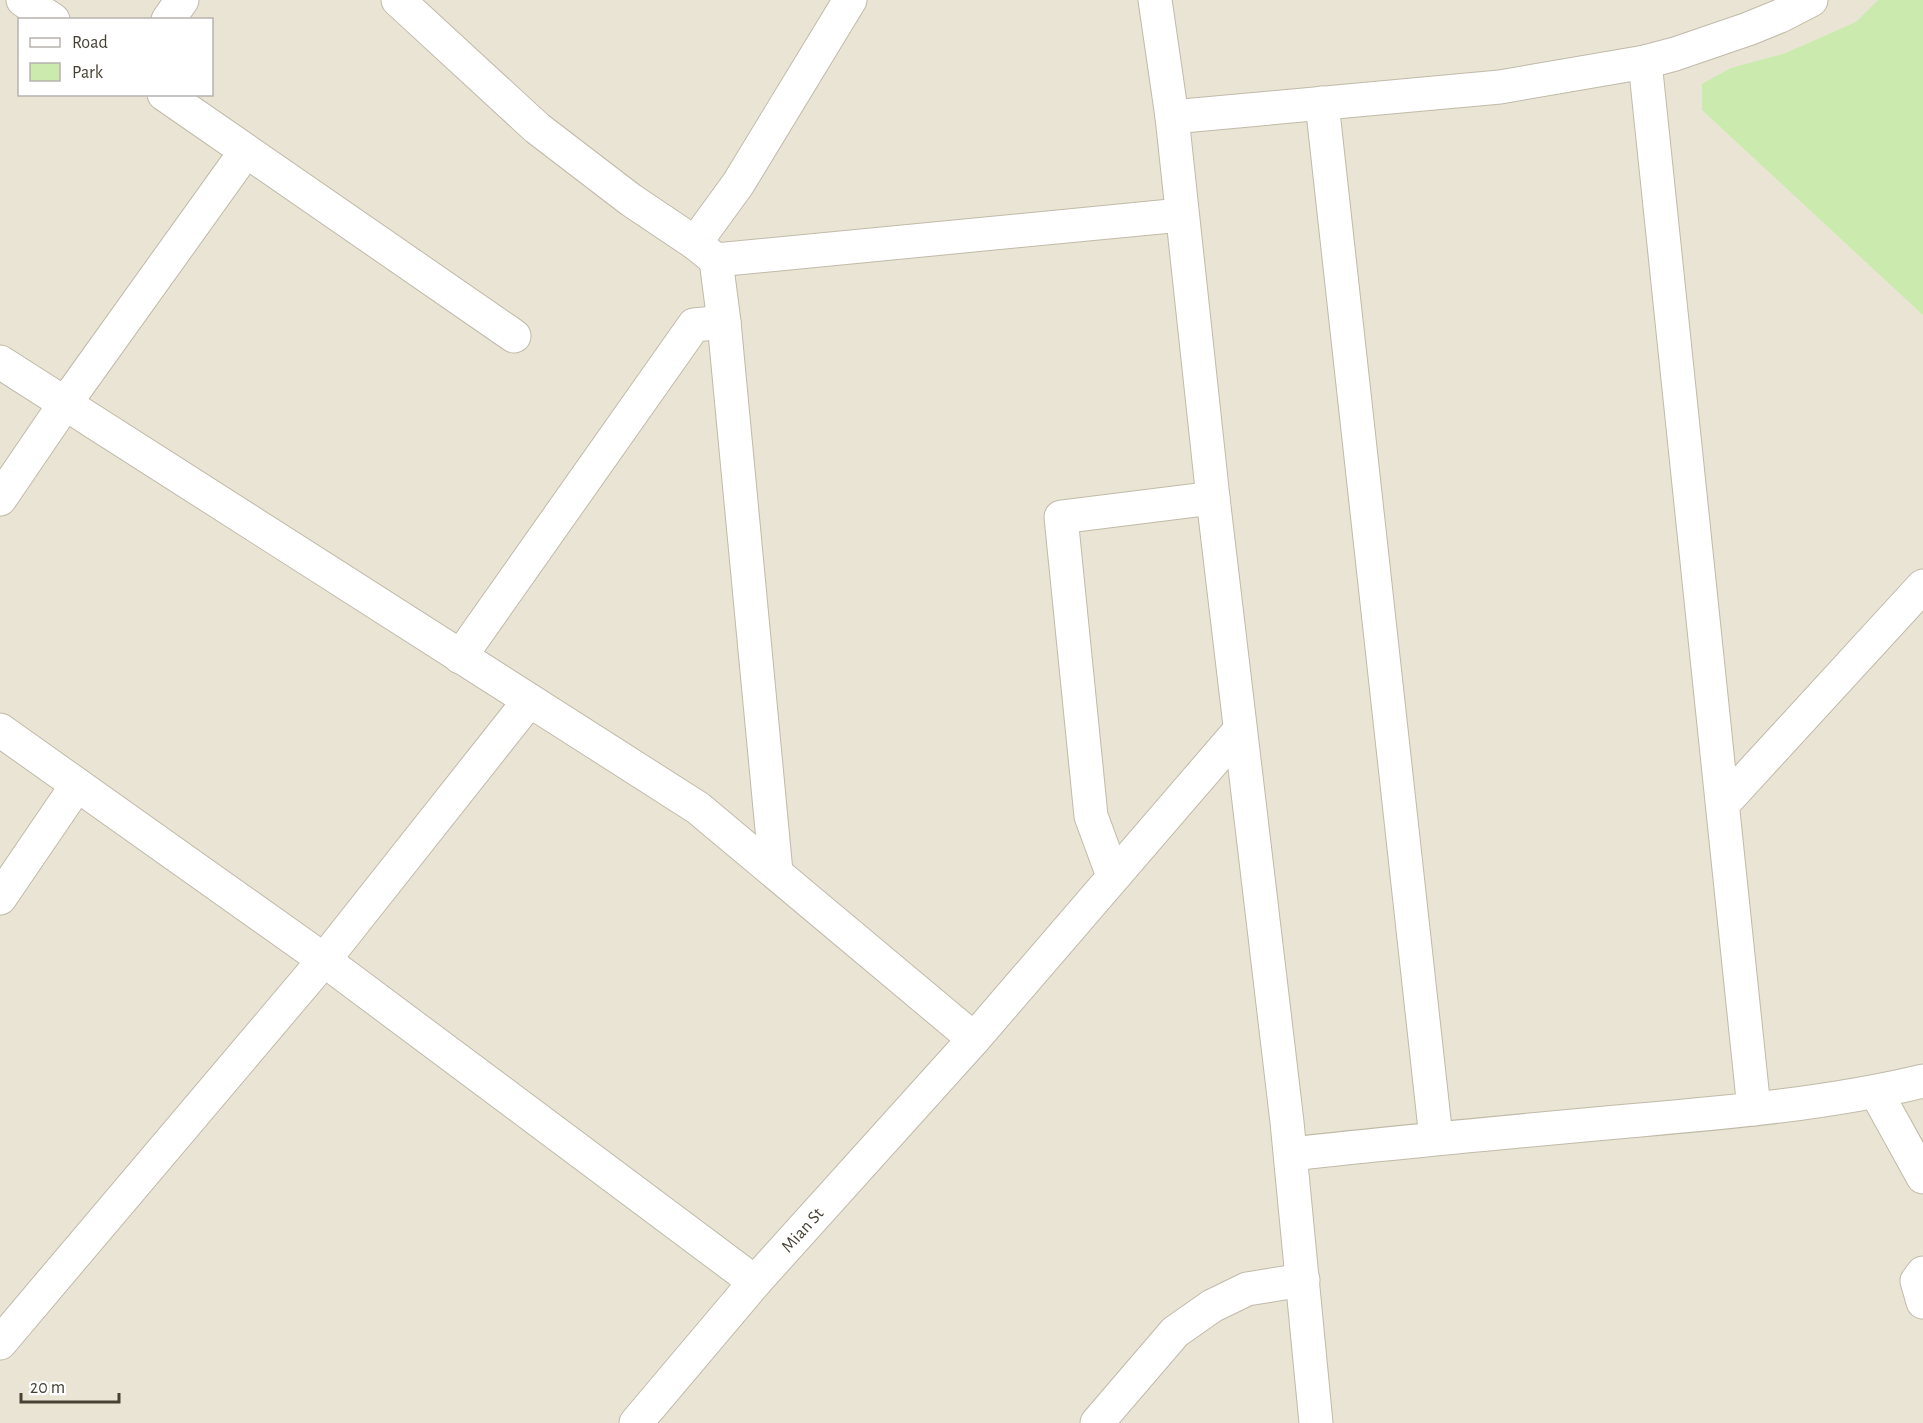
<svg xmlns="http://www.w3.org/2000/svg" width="1923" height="1423" font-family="'Alegreya Sans',sans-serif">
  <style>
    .residential { fill: #e9e4d4; fill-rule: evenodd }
    .green { fill: #caebad }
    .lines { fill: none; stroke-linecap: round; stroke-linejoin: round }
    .street-casing { stroke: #c1baa9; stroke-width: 35 }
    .street { stroke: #fff; stroke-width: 33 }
    .labels { text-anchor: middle; stroke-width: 5; stroke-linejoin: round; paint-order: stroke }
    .street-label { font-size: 18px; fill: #484235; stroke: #fff }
  </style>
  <rect width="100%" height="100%" fill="#f4f1e7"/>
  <path class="residential" d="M0 0H1923V1423H0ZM20 20H212V94H20Z"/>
  <path class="green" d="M1878 0H1923V315L1702 110V84L1731 68 1786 53 1856 22Z"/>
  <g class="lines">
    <g class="street-casing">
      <g id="street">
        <path d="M23 0 53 20"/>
        <path d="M398 0 537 128 631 200 695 243 716 260 1181 215"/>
        <path d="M1155 0 1172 117 1213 498 1287 1122 1316 1423"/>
        <path d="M168 20 182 0"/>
        <path d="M1645 62 1754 1109"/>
        <path d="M164 94 514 336"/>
        <path d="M1322 103 1436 1138"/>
        <path d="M1172 117 1500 87 1645 62 1675 54 1748 29 1780 16 1811 0"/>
        <path d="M695 243 738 184 850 0"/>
        <path d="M716 260 724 322 776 872"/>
        <path d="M0 362 698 808 974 1039 1240 730"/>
        <path d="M0 499 64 405 246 151"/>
        <path d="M460 657 694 325 724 322"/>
        <path d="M0 730 324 960 755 1282"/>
        <path d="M1723 804 1923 586"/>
        <path d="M1113 876 1091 816 1061 517 1213 498"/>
        <path d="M0 898 77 785"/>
        <path d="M1876 1092 1923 1177"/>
        <path d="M1291 1154C1399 1142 1508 1132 1617 1122 1719 1113 1823 1105 1923 1081"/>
        <path d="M1923 1273 1917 1281 1923 1302"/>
        <path d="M0 1343 324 960 529 701"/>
        <path id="s1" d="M636 1423 755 1282 974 1039"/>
        <path d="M1097 1423 1175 1332 1212 1306 1247 1289 1303 1280"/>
      </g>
    </g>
    <use href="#street" class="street"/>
  </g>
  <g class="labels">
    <g class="street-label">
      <text dy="6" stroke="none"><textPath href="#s1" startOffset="255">Mian St</textPath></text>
    </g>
  </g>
  <rect x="18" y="18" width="195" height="78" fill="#ffffff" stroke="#b6b3ae" stroke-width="1.5"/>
  <rect x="30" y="38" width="30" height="9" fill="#ffffff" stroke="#b6b3ae" stroke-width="1.5"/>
  <text x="72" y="48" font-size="18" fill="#484235">Road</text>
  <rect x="30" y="63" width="30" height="18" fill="#caebad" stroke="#b6b3ae" stroke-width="1.5"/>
  <text x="72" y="78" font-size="18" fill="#484235">Park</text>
  <path d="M21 1393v9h98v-9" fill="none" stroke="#484235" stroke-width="3"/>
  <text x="30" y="1393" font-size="18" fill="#484235" stroke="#ffffff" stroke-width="4.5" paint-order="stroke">20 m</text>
</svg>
